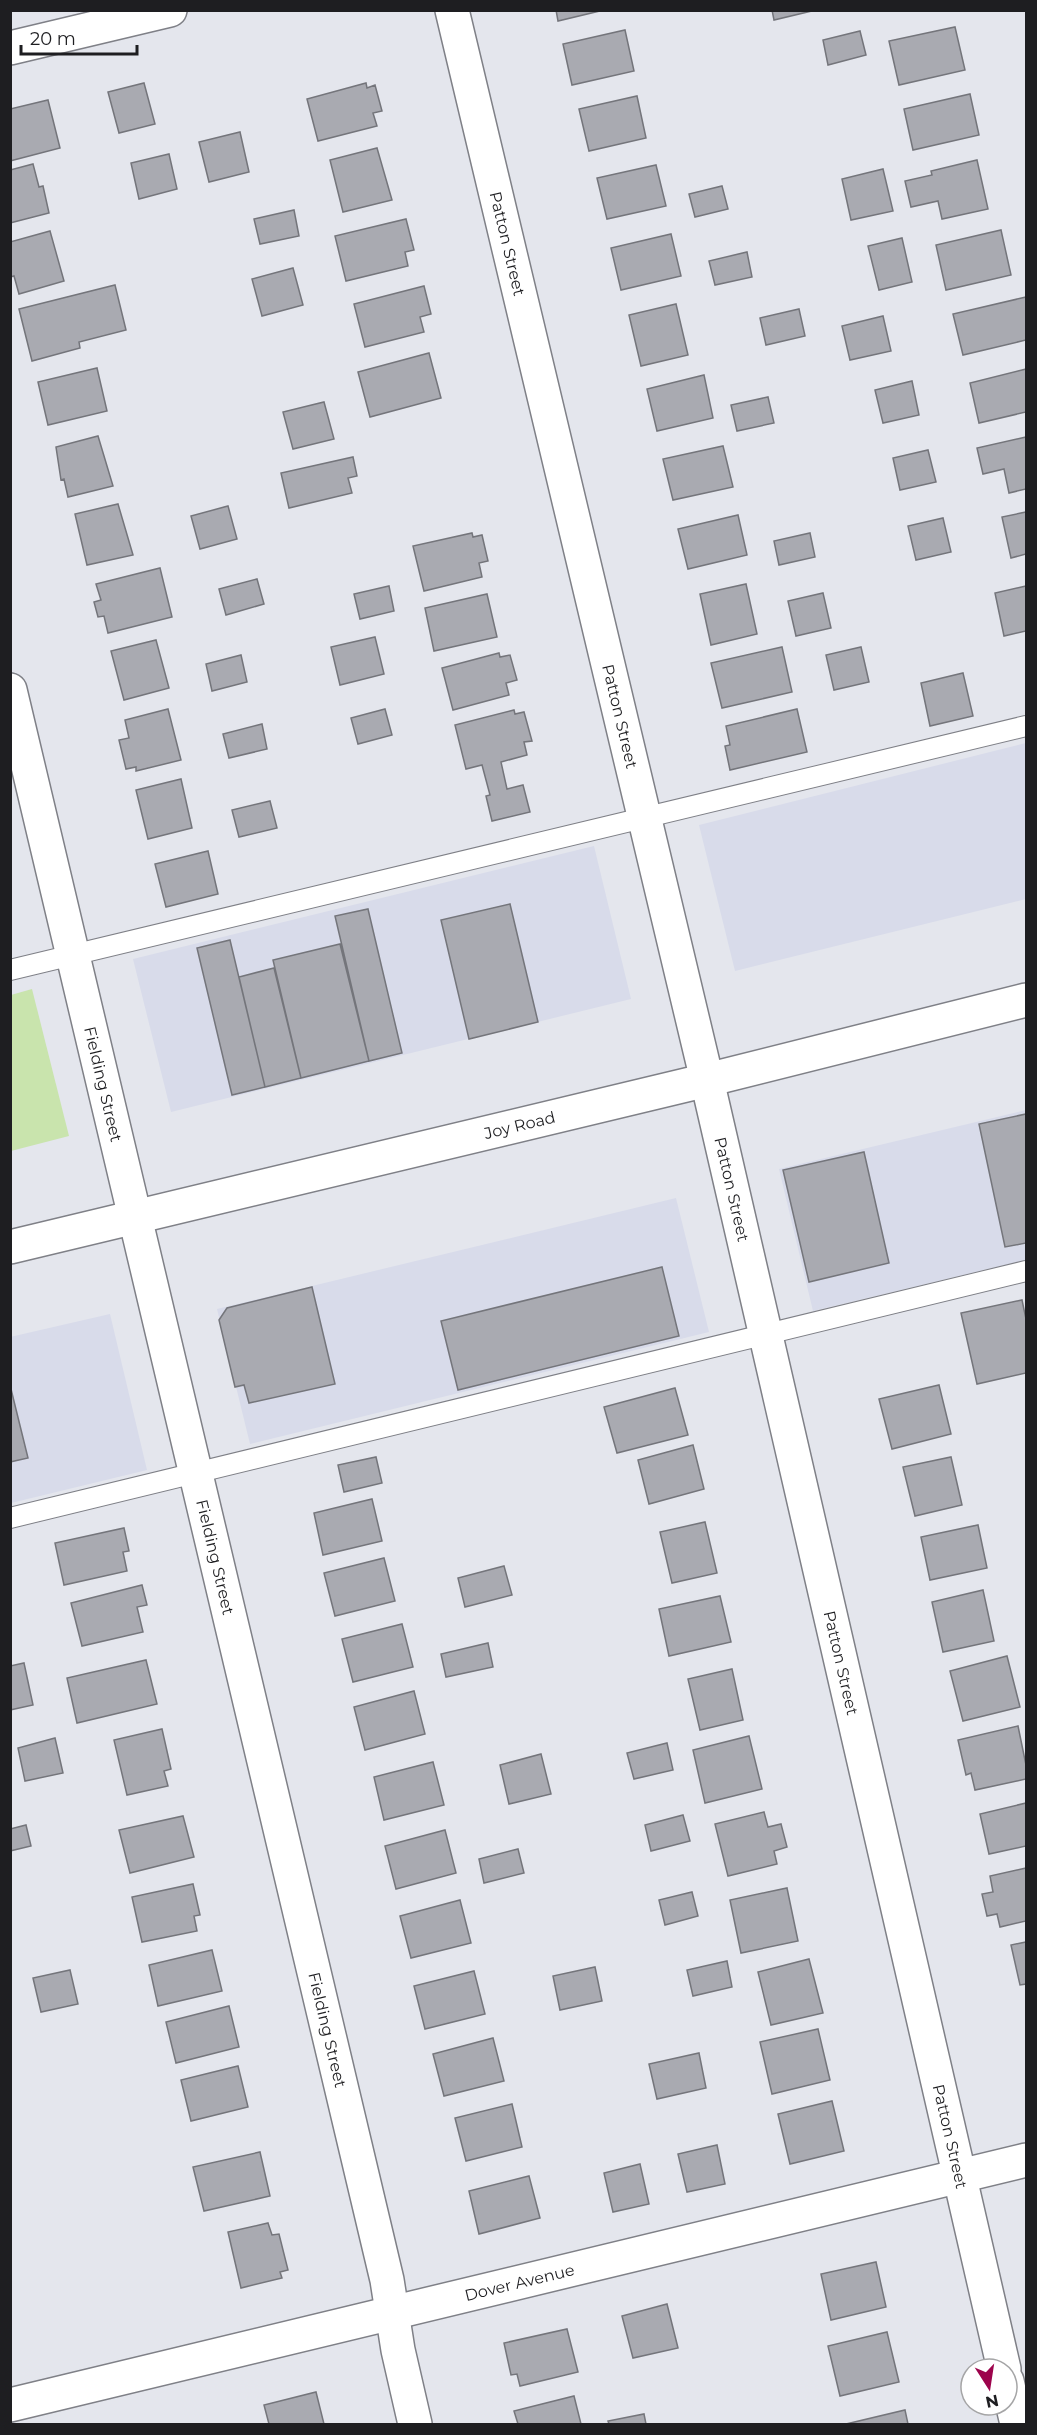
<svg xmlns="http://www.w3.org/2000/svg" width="1037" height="2435" font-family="Montserrat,sans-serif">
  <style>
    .built { fill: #d8dbea }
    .green { fill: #c9e4ad }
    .building { fill: #a9aab1; stroke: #74757b; stroke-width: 1.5 }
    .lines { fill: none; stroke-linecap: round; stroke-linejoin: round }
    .service-casing { stroke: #7f8087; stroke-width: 22 }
    .minor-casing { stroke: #7f8087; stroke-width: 36 }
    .secondary-casing { stroke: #7f8087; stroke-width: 36 }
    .service { stroke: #fff; stroke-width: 20 }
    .minor { stroke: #fff; stroke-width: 33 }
    .secondary { stroke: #fff; stroke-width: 33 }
    .labels { text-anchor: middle; stroke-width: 5; stroke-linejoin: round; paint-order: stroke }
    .street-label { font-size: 16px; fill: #1e1e21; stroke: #fff }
  </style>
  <rect width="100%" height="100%" fill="#e4e6ed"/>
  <path class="built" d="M1026 743V899L735 971 699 825Z
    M594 846 631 999 171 1112 133 959Z
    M1026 1110V1260L813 1311 779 1169Z
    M676 1198 709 1332 250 1444 217 1309Z
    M110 1314 147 1470 11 1503 10 1337Z"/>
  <path class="green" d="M32 989 69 1136 11 1151V995Z"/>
  <path class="building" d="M556 10H604L558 21Z
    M772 10H816L774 20Z
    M955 27 965 70 899 85 889 41Z
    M625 30 634 71 572 85 563 44Z
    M860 31 866 55 828 65 823 40Z
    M144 83 155 124 119 133 108 92Z
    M366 83 367 88 375 85 382 111 373 113 377 126 318 141 307 99Z
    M970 94 979 135 913 150 904 109Z
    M637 96 646 138 589 151 579 109Z
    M48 100 60 148 10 161V109Z
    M240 132 249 172 209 182 199 142Z
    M377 148 392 200 343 212 330 160Z
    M169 154 177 189 139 199 131 163Z
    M977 160 988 209 942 219 938 201 911 207 905 181 932 175 931 171Z
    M33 164 39 187 43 186 49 213 10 223V170Z
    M656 165 666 206 607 219 597 178Z
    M883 169 893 211 851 220 842 179Z
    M722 186 728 209 695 217 689 194Z
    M294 210 299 236 260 244 254 219Z
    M406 219 414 250 405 252 408 266 346 281 335 236Z
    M1001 230 1011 275 946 290 936 245Z
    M50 231 64 281 19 294 14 276 10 277V242Z
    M671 234 681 276 621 290 611 248Z
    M902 238 912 282 879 290 868 246Z
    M747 252 752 277 715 285 709 261Z
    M293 268 303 305 262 316 252 279Z
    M115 285 126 330 79 342 80 348 32 361 19 309Z
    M424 286 431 314 420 317 424 332 365 347 354 304Z
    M1026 297V340L963 355 953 314Z
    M676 304 688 355 641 366 629 315Z
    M799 309 805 336 766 345 760 318Z
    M883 316 891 351 850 360 842 326Z
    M429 353 441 398 370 417 358 372Z
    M97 368 107 411 48 425 38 382Z
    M1026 369V412L979 423 970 383Z
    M704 375 713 418 657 431 647 389Z
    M912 381 919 415 883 423 875 390Z
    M768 397 774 423 737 431 731 405Z
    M324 402 334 439 293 449 283 412Z
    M98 436 113 486 68 497 64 479 61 480 56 447Z
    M1026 437V489L1009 493 1004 469 983 474 977 448Z
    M723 446 733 487 673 500 663 459Z
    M928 450 936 482 900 490 893 458Z
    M353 457 357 476 348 478 352 493 289 508 281 473Z
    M118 504 133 555 87 565 75 514Z
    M228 506 237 539 200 549 191 516Z
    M1026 512V554L1011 558 1002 517Z
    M738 515 747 555 688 569 678 529Z
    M943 518 951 552 916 560 908 526Z
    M472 533 473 537 482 535 488 561 479 563 482 577 424 591 413 546Z
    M810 533 815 557 779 565 774 541Z
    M160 568 172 617 108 633 104 616 98 617 94 602 101 600 96 584Z
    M257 579 264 604 226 615 219 589Z
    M746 584 757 634 711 645 700 594Z
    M389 586 394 611 360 619 354 594Z
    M1026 586V631L1004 636 995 593Z
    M823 593 831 628 796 636 788 601Z
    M487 594 497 637 434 651 425 608Z
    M375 637 384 674 340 685 331 647Z
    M156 640 169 688 124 700 111 651Z
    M782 647 792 692 722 708 711 663Z
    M861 647 869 682 834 690 826 655Z
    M499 653 500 657 510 655 517 680 506 683 509 695 453 710 442 668Z
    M241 655 247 682 212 691 206 664Z
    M963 673 973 716 930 726 921 683Z
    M168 709 181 760 136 771V767L126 769 119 740 129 738 125 720Z
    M385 709 392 735 358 744 351 718Z
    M797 709 807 752 730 770 725 746 730 745 726 726Z
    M514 710 515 714 524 712 532 741 524 742 527 755 501 762 507 789 523 785 530 812 492 821 486 796 490 795 482 765 466 769 455 725Z
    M262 724 267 749 229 758 223 734Z
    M181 779 192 828 148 839 136 790Z
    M270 801 277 828 239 837 232 810Z
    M208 851 218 894 166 907 155 864Z
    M510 904 538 1022 469 1039 441 920Z
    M368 909 402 1053 369 1061 335 916Z
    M230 940 265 1087 232 1095 197 948Z
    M340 944 369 1061 301 1078 273 960Z
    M274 968 301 1078 265 1087 239 977Z
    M1026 1114V1243L1005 1247 979 1124Z
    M864 1152 889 1263 809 1282 783 1170Z
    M662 1267 679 1336 458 1390 441 1321Z
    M312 1287 335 1384 249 1403 244 1385 235 1387 219 1320 227 1308Z
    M1022 1300 1026 1319V1373L977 1384 961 1313Z
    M10 1385 28 1458 10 1462Z
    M939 1385 951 1434 892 1449 879 1399Z
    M675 1388 688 1435 617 1453 604 1407Z
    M693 1445 704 1489 649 1504 638 1460Z
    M376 1457 382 1483 344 1492 338 1465Z
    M951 1457 962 1505 915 1516 903 1467Z
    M372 1499 382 1541 323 1555 314 1513Z
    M705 1522 717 1573 672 1583 660 1532Z
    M978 1525 987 1568 930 1580 921 1537Z
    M124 1528 129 1551 123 1552 127 1571 64 1585 55 1543Z
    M384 1558 395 1601 335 1616 324 1573Z
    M504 1566 512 1595 465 1607 458 1578Z
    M142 1585 147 1605 137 1607 143 1632 82 1646 71 1603Z
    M983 1590 994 1641 943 1652 932 1602Z
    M720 1596 731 1642 669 1656 659 1609Z
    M402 1624 413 1667 353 1682 342 1639Z
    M488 1643 493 1667 446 1677 441 1654Z
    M1007 1656 1020 1707 963 1721 950 1671Z
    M146 1660 157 1704 77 1723 67 1678Z
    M24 1663 33 1705 10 1710V1666Z
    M732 1669 743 1720 700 1730 688 1679Z
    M414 1691 425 1734 365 1750 354 1707Z
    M1018 1726 1026 1765V1779L975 1790 971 1773 966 1775 958 1740Z
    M162 1729 171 1769 164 1771 168 1786 127 1795 114 1740Z
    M749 1736 762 1789 705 1803 693 1750Z
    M55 1738 63 1773 25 1781 18 1748Z
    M667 1743 673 1770 634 1779 627 1753Z
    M541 1754 551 1794 509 1804 500 1765Z
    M433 1762 444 1805 384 1820 374 1777Z
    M1026 1803V1846L989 1854 980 1814Z
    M764 1812 768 1827 781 1824 787 1847 774 1851 777 1864 728 1876 715 1824Z
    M683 1815 690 1841 651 1851 645 1825Z
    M183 1816 194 1857 130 1873 119 1830Z
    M26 1825 31 1846 10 1851V1829Z
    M445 1830 456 1873 396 1889 385 1846Z
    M518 1849 524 1873 484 1883 479 1859Z
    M1026 1868V1921L1000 1927 997 1914 987 1916 982 1894 993 1892 990 1876Z
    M193 1884 200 1915 194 1916 197 1931 142 1942 132 1897Z
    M787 1888 798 1941 741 1953 730 1900Z
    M692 1892 698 1916 665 1925 659 1900Z
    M460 1900 471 1943 411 1958 400 1916Z
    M1026 1942V1984L1020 1985 1011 1945Z
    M212 1950 222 1991 158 2006 149 1965Z
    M809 1959 823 2013 771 2025 758 1972Z
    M727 1961 732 1987 693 1996 687 1970Z
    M595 1967 602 2001 560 2010 553 1976Z
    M70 1970 78 2004 41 2012 33 1978Z
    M474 1971 485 2014 425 2029 414 1986Z
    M229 2006 239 2047 176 2063 166 2022Z
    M818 2029 830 2080 772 2094 760 2042Z
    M493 2038 504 2081 444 2096 433 2054Z
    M699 2053 706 2088 657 2099 649 2064Z
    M238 2066 248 2107 191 2121 181 2080Z
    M832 2101 844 2151 790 2164 778 2114Z
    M512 2104 522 2147 466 2161 455 2118Z
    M717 2145 725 2184 687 2192 678 2154Z
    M260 2152 270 2196 204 2211 193 2167Z
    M640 2164 649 2204 613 2212 604 2173Z
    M529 2176 540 2218 479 2234 469 2191Z
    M268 2223 272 2235 279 2234 288 2270 280 2272 282 2278 241 2288 228 2232Z
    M876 2262 886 2307 831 2320 821 2274Z
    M667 2304 678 2348 633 2358 622 2316Z
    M567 2329 578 2372 520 2386 517 2374 511 2375 504 2343Z
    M887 2332 899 2382 840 2396 828 2346Z
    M316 2392 324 2424H269L264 2405Z
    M574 2396 581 2424H518L514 2411Z
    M905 2410 908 2424H846Z
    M644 2414 646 2424H609L608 2421Z"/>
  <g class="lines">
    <g class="service-casing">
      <path id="service" d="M10 970 1026 726
        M10 1518 1026 1271"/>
    </g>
    <g class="minor-casing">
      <g id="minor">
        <path id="s1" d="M452 10 707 1080 1004 2369"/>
        <path d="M10 48 170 10"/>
        <path id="s2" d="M10 690 387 2280 398 2350 415 2424"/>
        <path d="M1007 2381 1017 2424"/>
        <path id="s3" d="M10 2405 1026 2160"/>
      </g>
    </g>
    <g class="secondary-casing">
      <g id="secondary">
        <path id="s4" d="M10 1247 707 1080 1026 1000"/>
      </g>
    </g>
    <use href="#service" class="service"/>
    <use href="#minor" class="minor"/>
    <use href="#secondary" class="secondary"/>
  </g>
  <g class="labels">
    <g class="street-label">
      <text dy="6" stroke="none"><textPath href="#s1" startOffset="240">Patton Street</textPath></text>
      <text dy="6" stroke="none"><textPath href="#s1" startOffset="726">Patton Street</textPath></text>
      <text dy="6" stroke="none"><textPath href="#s2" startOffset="405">Fielding Street</textPath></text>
      <text dy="6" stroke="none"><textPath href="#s4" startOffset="524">Joy Road</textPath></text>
      <text dy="6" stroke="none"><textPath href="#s1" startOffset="1212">Patton Street</textPath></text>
      <text dy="6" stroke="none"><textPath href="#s2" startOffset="891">Fielding Street</textPath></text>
      <text dy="6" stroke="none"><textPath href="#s1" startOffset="1698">Patton Street</textPath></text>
      <text dy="6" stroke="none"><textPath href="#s2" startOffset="1377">Fielding Street</textPath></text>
      <text dy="6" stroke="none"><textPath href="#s1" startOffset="2184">Patton Street</textPath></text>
      <text dy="6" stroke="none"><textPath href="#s3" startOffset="524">Dover Avenue</textPath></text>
    </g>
  </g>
  <rect width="1037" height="2435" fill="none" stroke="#1e1e21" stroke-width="24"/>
  <g transform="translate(989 2387) rotate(168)"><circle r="28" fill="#ffffff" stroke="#a5a5a6" stroke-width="1.5"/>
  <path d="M0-4.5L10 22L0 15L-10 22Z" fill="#9d034c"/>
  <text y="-9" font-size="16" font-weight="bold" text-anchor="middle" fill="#1e1e21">N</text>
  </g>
  <path d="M21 45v9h116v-9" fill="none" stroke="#1e1e21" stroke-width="3"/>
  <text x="30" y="45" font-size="18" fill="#1e1e21" stroke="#ffffff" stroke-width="4.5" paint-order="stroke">20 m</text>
</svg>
